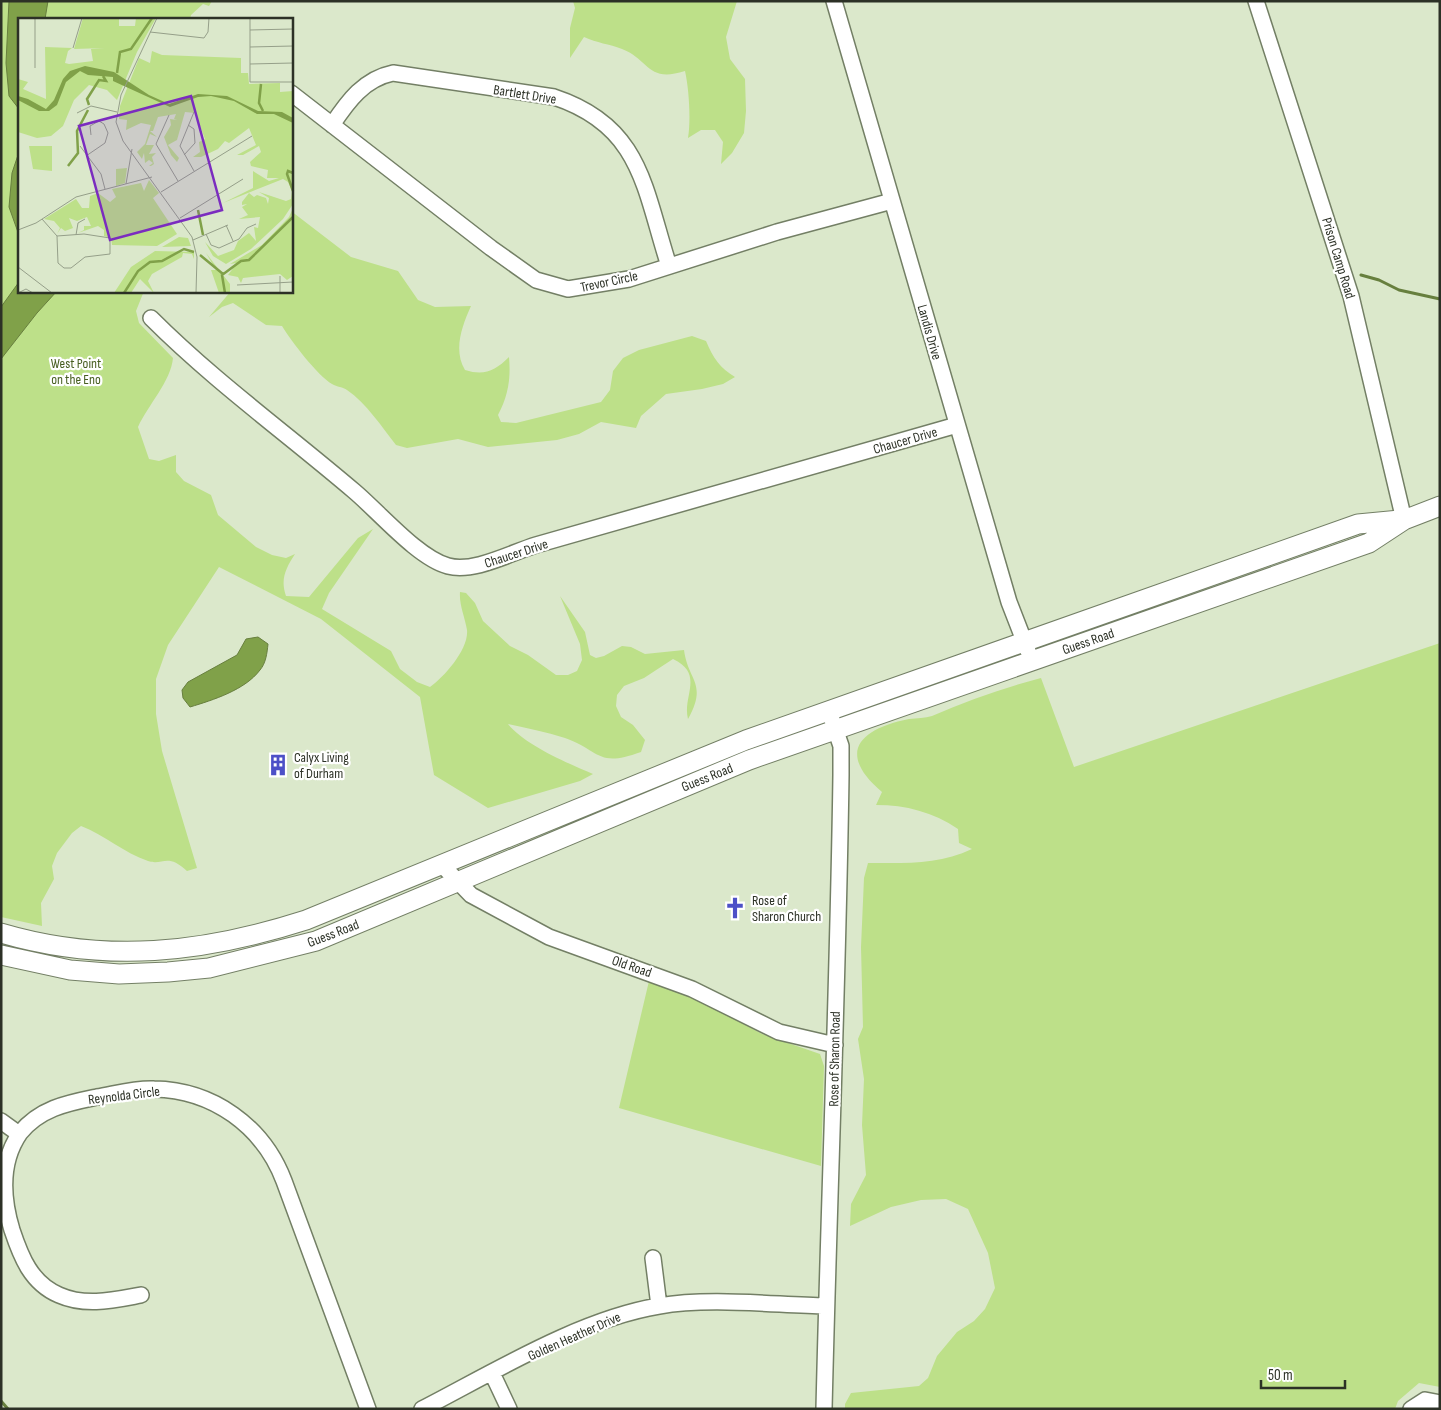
<svg xmlns="http://www.w3.org/2000/svg" width="1441" height="1410" font-family="'Sofia Sans Condensed',sans-serif">
  <style>
    .green { fill: #bde089 }
    .water { fill: #80a149; stroke: #677f3e }
    .lines { fill: none; stroke-linecap: round; stroke-linejoin: round }
    .stream { stroke: #677f3e; stroke-width: 3 }
    .minor-casing { stroke: #737f65; stroke-width: 18 }
    .major-casing { stroke: #737f65; stroke-width: 21 }
    .minor { stroke: #fff; stroke-width: 15 }
    .major { stroke: #fff; stroke-width: 19 }
    .labels { text-anchor: middle; stroke-width: 4.5; stroke-linejoin: round; paint-order: stroke }
    .street-label { font-size: 14px; fill: #2c3126; stroke: #fff }
    .park-label { font-size: 14px; fill: #475e20; stroke: #fff }
    .poi-label { font-size: 14px; fill: #2c3126; stroke: #fff; text-anchor: start }
    .inset-river { fill: none; stroke: #80a149; stroke-width: 2.5 }
    .inset-road { fill: none; stroke: #959f89; stroke-width: 1 }
    .view { fill: #7b2cbf; fill-opacity: 0.15; stroke: #7b2cbf; stroke-width: 2.5 }
    .inset-edge { fill: none; stroke: #2c3126; stroke-width: 2.5 }
  </style>
  <rect width="100%" height="100%" fill="#dbe8cb"/>
  <path class="green" d="M1 1H212L209 6 203 4 191 15 190 19H19V291H144L136 311 139 323 173 358C171 381 148 405 138 427L149 459 159 461 176 455V472L184 481 211 495 218 515 256 547 272 555 286 558 295 554C286 568 280 579 286 596L309 597 358 538 373 529 329 593 322 609 391 651 400 669 417 682 430 687C444 677 469 649 467 630 465 617 459 605 460 592L466 593 475 603 483 621 510 646 528 655 556 675H568L577 671 582 660 580 644 560 596 585 632 590 655 596 658 604 656 622 646 631 647 645 654 684 650C688 681 708 683 688 719 682 696 705 674 673 659L644 678 624 686 617 695 616 706 621 717 633 725 645 740 641 752C597 768 601 751 565 738 546 732 526 728 508 724 525 745 567 763 593 774L580 781 488 808 434 775 420 697 321 619 219 567 168 645 156 679V714L162 751 197 868 187 871C167 852 163 866 148 861 124 853 105 835 81 826L72 833 57 853 52 866 54 879 41 903 42 926 1 917Z
    M573 1H737L726 37 730 59 745 79 746 111 744 133 732 153 721 164 723 142 715 130H701L688 138C691 120 689 89 685 71 647 83 650 60 622 49 609 44 597 43 584 37L570 58V28L575 8Z
    M291 211 351 257 398 271 418 300 435 307 471 306C462 326 453 350 465 370 484 376 495 371 509 357 511 379 508 396 498 415L501 422 516 423 601 402 610 390 613 371 623 358 639 350 692 336 706 341C713 358 720 368 735 377L723 384 702 389 666 394 641 416 636 428 601 422 579 434 557 440 488 447 458 439 407 448 396 445C382 427 366 403 347 390 343 387 337 387 332 384 318 376 291 341 282 326L266 325 233 303 222 307 209 317 231 291H291Z
    M1440 643V1387L1419 1383 1398 1401 1395 1409H845V1404L851 1393 919 1386 928 1378 937 1356 957 1332 974 1321 985 1309 995 1288 988 1253 968 1209 946 1199 921 1200 891 1207 850 1226 851 1204 866 1175 862 1125 864 1079 858 1039 863 1027 861 947 864 878 868 863C905 863 939 865 972 849L959 843 958 829C933 812 906 805 876 805L882 792C836 753 859 729 909 719 917 718 925 718 932 716 967 701 1003 688 1041 678L1074 767Z
    M649 981 692 996 762 1034 820 1054 824 1066 821 1166 619 1108Z"/>
  <path class="water" d="M9 1H48L45 19H19V109L9 96 6 63Z
    M19 152V235L9 207 12 173Z
    M19 282V291H57L37 313 1 359V307Z
    M258 637 268 644C267 653 266 663 260 670 245 690 213 700 190 707L183 698 182 690 188 682 237 655 246 639Z"/>
  <g class="lines">
    <path class="stream" d="M1361 275 1379 280 1399 290 1440 299
      M1 1401 8 1409"/>
    <g class="minor-casing">
      <path id="minor" d="M834 1 1009 602 1028 651
        M1256 1 1351 296 1404 520
        M291 93 491 248 536 280 568 289 629 279 777 232 892 201
        M332 125C348 101 364 79 393 73L554 97C642 126 644 189 669 266
        M151 318C214 381 286 433 354 491 379 512 418 558 448 566 474 573 510 553 536 545L957 425
        M442 865 471 895 549 937 692 989 779 1032 835 1045
        M1 1121 19 1134
        M653 1258 659 1306
        M141 1295C114 1300 86 1307 59 1295 31 1283 21 1257 12 1230 2 1197 0 1162 20 1133 40 1108 68 1103 97 1097 115 1094 135 1088 154 1089 213 1090 263 1126 284 1181L368 1409
        M492 1373 509 1409
        M422 1409C494 1372 580 1319 659 1306 709 1297 774 1305 826 1306
        M824 1409C829 1197 838 986 841 775V746L829 711
        M1411 1409 1425 1400 1440 1403"/>
    </g>
    <g class="major-casing">
      <path id="major" d="M1 933C106 964 203 953 306 920L746 740 1358 524 1400 520
        M1 955 70 970 119 974 168 972 209 968 316 941 749 760 1369 543 1404 520 1440 506"/>
    </g>
    <use href="#minor" class="minor"/>
    <use href="#major" class="major"/>
  </g>
  <defs>
    <g id="building-bare" transform="scale(1.725)"><path d="M-4-6H4V6H1V3H-1V6H-4ZM-2.5-4.3h1.7v1.8h-1.7ZM.8-4.3h1.7v1.8H.8ZM-2.5-1h1.7V.8h-1.7ZM.8-1h1.7V.8H.8Z" fill="#4d50c7" stroke="#fff" stroke-width="2.5" paint-order="stroke"/></g>
    <g id="church-bare" transform="scale(1.725)"><path d="M-1.2-6h2.4v3.5h3.3v2.4h-3.3V6h-2.4V-.1h-3.3v-2.4h3.3Z" fill="#4d50c7" stroke="#fff" stroke-width="2.5" paint-order="stroke"/></g>
  </defs>
  <g fill-rule="evenodd">
    <use href="#building-bare" x="278" y="765"/>
    <use href="#church-bare" x="735" y="908"/>
  </g>
  <g class="labels">
    <g class="street-label">
      <text transform="translate(525 94) rotate(9)" y="5">Bartlett Drive</text>
      <text transform="translate(1339 258) rotate(73)" y="5">Prison Camp Road</text>
      <text transform="translate(609 281) rotate(-12)" y="5">Trevor Circle</text>
      <text transform="translate(930 332) rotate(74)" y="5">Landis Drive</text>
      <text transform="translate(905 440) rotate(-16)" y="5">Chaucer Drive</text>
      <text transform="translate(516 553) rotate(-18)" y="5">Chaucer Drive</text>
      <text transform="translate(1088 641) rotate(-19)" y="5">Guess Road</text>
      <text transform="translate(707 777) rotate(-22)" y="5">Guess Road</text>
      <text transform="translate(333 933) rotate(-21)" y="5">Guess Road</text>
      <text transform="translate(632 966) rotate(19)" y="5">Old Road</text>
      <text transform="translate(834 1059) rotate(-89)" y="5">Rose of Sharon Road</text>
      <text transform="translate(124 1095) rotate(-7)" y="5">Reynolda Circle</text>
      <text transform="translate(574 1336) rotate(-24)" y="5">Golden Heather Drive</text>
    </g>
    <g class="park-label">
      <text x="76" y="368">West Point<tspan x="76" dy="16">on the Eno</tspan></text>
    </g>
    <g class="poi-label">
      <text x="294" y="762">Calyx Living<tspan x="294" dy="16">of Durham</tspan></text>
      <text x="752" y="905">Rose of<tspan x="752" dy="16">Sharon Church</tspan></text>
    </g>
  </g>
  <g transform="translate(18 18)">
    <rect width="275" height="275" fill="#dbe8cb"/>
    <path d="M65 0H101V8H117L118 0H138L119 34 99 82 89 72 71 67 56 82 45 108 33 118 19 120 0 114V61L10 64 5 71 28 81 27 29 54 30 50 33 47 45 51 46 75 43 73 31 87 30 56 31ZM134 33 144 37 223 40V55H230L231 66 262 65V74L275 73V186L265 201 233 231 208 246 195 238 187 224 200 238 216 232 220 223 231 215 238 223 236 209 240 210 242 199 221 201 230 197 224 189 229 186 224 187V184L231 175 236 179 239 177 248 180 250 186 251 180 241 174 268 183 273 181 274 173 270 164 265 161 205 185 235 170V153L251 163 261 160H249L250 152 233 148 232 144 243 134 241 128 225 137H219L238 127 231 110 211 125 207 123 200 131 183 139H175L182 134 181 124 187 121 177 95 167 94 159 122 150 127 161 140 159 144 153 137 146 119 153 107 152 101 159 102 156 101 158 96 140 99 135 113H132L139 119 132 116 128 127H136L131 136 138 135 134 139 136 146 133 148H131L135 145 131 142 127 145 126 135 124 141 119 134 127 126 133 107 123 105 108 112 109 102 101 101 102 88 121 40 132 45ZM11 128H34V153L15 151ZM109 150 107 165 98 168V151ZM131 162 141 175 135 180 159 216 139 228 94 227 93 220 86 218V212L80 208 60 215 66 212V208H73L69 199 59 203 51 200 55 210 47 213 43 210 39 216 42 210 36 203 26 201 58 181 64 190H71L72 178 80 175 92 184 98 179 94 171 123 165 126 173ZM275 190V258L269 262 262 256 225 260 223 265 220 259 210 257 219 245 212 246 244 227 271 199ZM161 219 170 220 173 228 144 229ZM137 233 176 234V241L174 236 165 235 164 239 134 256 130 263 136 275 122 261 113 275H96L113 249ZM188 235 212 266V275H201L193 252H198Z" fill="#bde089"/>
    <path d="M67 48 96 54 131 77 151 86 180 76 209 78 240 93 264 94 275 100V105L256 96H239L216 83 193 78 180 79 152 89 95 63V59L70 57 62 53 48 64 39 87 31 93H21L0 82V78L10 81 28 91 36 82 45 61 52 53Z" fill="#80a149"/>
    <path class="inset-river" d="M99 55 102 34 113 31 134 0M243 66 241 85 245 93M71 87 69 81 81 62 88 63 85 58M50 148 60 135 59 113 70 92M275 155 270 153 269 156 275 173M180 192 185 217M182 237 205 256M106 275 120 253 132 244 144 243 166 231 176 234M207 275 204 257 223 243 231 242 275 199"/>
    <path class="inset-road" d="M139 0 103 77 98 104 105 123 174 219 179 239 178 275M232 0V64H275M232 12 275 11M132 14 186 20 190 14 191 0M232 29 275 28M55 30 64 0M232 46 275 45M17 50V0M176 94 162 128 176 153M59 95 73 88 99 94M151 97 138 126 160 163M62 128 83 156 87 171M166 137 177 125 176 111 170 107M68 138 87 125 90 115 86 106 81 103 72 108 73 117M108 166 114 131M143 174 234 118M162 200 225 161M24 201 39 218 66 216 92 220V236L67 239 53 250H46L40 245 39 218M208 207 215 223M0 212 18 205 58 179 134 159M188 216 193 227 201 230 221 221 229 210 238 206M58 217 60 205 67 201M175 222 210 207M0 249 34 275M262 258V275M219 267 275 264M0 275 8 271 15 275"/>
    <path class="view" d="M173 78 204 192 92 222 61 108Z"/>
    <rect width="275" height="275" class="inset-edge"/>
  </g>
  <rect width="1441" height="1410" fill="none" stroke="#2c3126" stroke-width="5"/>
  <path d="M1261 1380v8h84v-8" fill="none" stroke="#2c3126" stroke-width="2.5"/>
  <text x="1268" y="1380" font-size="15" fill="#2c3126" stroke="#ffffff" stroke-width="4" paint-order="stroke">50 m</text>
</svg>
